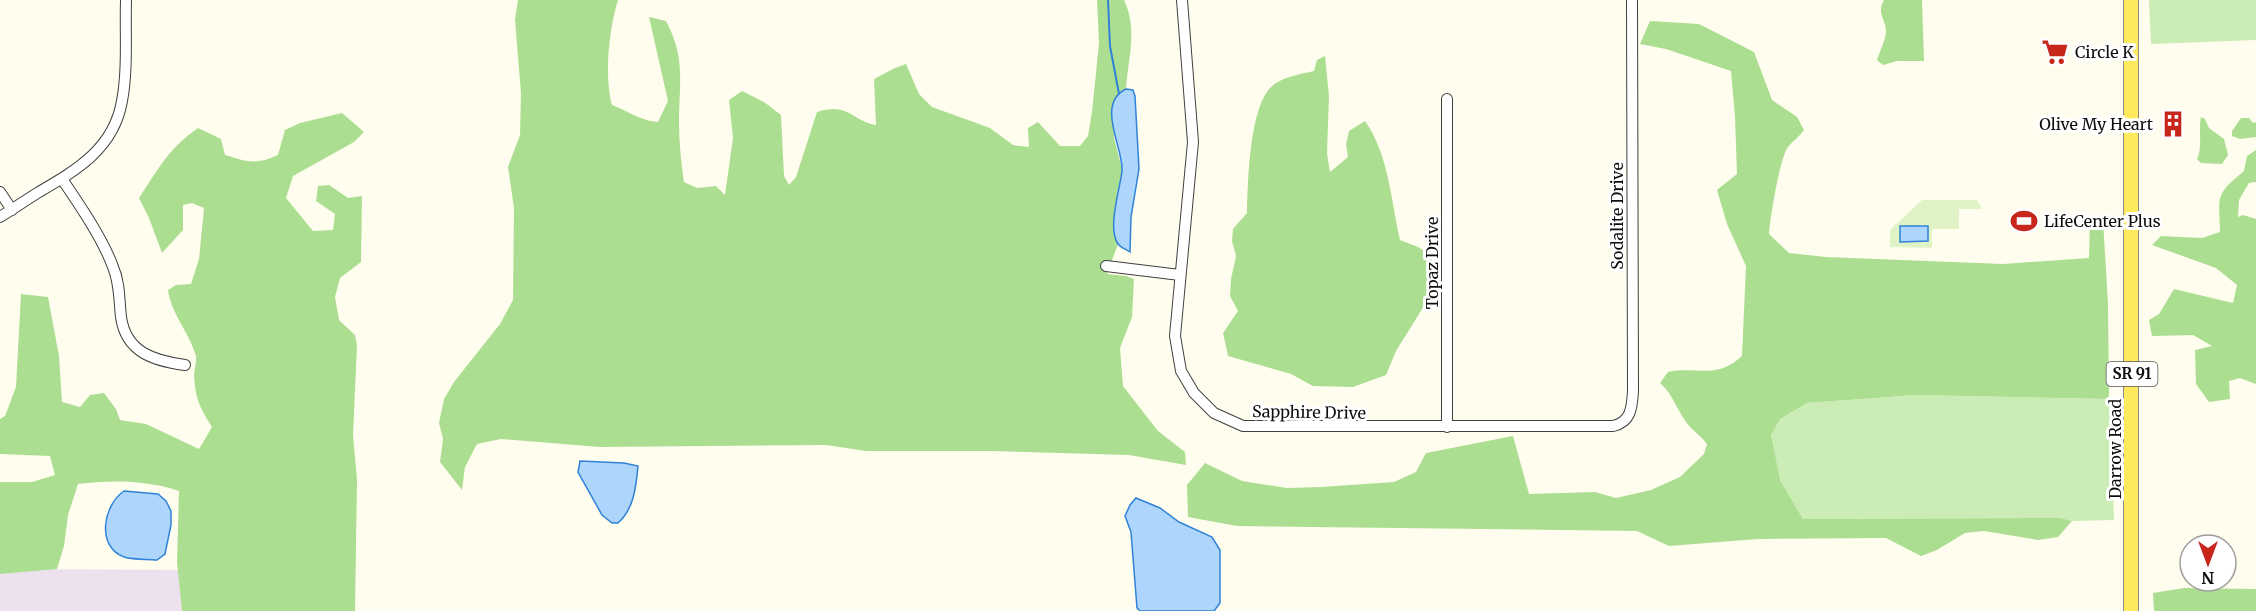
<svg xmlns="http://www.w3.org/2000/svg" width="2256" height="611" font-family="Merriweather,serif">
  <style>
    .industrial { fill: #ede1ed }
    .green { fill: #cbecb4 }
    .forest { fill: #acde92 }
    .pitch { fill: #dff3c6 }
    .water { fill: #aed5fb; stroke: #2f82d7; stroke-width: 1.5 }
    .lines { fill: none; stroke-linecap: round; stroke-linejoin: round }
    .stream { stroke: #2f82d7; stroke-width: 2 }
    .minor-casing { stroke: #404040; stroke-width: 12 }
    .major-casing { stroke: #1e1e1e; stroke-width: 15 }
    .minor { stroke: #fff; stroke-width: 10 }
    .major { stroke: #ffea5d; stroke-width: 14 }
    .labels { text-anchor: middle; stroke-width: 6; stroke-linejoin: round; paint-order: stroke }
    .shield { fill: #fff; stroke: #565656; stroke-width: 1.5 }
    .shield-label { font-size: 15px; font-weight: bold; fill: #0d0d0d }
    .poi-label { font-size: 16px; fill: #0d0d0d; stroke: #fff; text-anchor: start }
    .street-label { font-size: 16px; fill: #0d0d0d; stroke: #fff }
  </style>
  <rect width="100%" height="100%" fill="#fffded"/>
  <path class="industrial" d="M0 569 193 570V611H0Z"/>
  <path class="green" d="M2149 0H2256V40L2151 44Z
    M1916 395 2109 399 2114 520 2072 521 2061 518 1803 519 1780 480 1774 456 1771 435 1779 419 1807 403Z"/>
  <path class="forest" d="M518 0H618C609 29 604 76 612 105 628 111 641 121 658 122L668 101 649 17 666 21C686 58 679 83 679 122 679 142 681 162 684 182L697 188 716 186 725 195 733 138 729 100 742 91 764 102 781 115 784 176 789 185 796 177 817 112C849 102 850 120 876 125L874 79 895 68 906 64 919 94 932 107 990 128 1013 145 1029 147 1028 128 1038 122 1060 146H1080L1088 136 1092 112 1099 43 1097 0H1124C1138 30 1128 58 1126 89L1120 92 1116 99 1114 138 1122 169 1115 212V226L1118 244 1107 274 1126 276 1134 279 1132 317 1120 348 1123 386 1158 431 1185 452 1186 465 1129 455 992 451H866L826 445 599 447 501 439 477 444 465 467 462 490 440 462 443 439 439 423 444 399 454 382 500 324 513 300 514 208 508 167 520 135 521 93 515 20Z
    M1884 0H1922L1924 61H1897L1883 65 1877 60C1880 51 1885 41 1886 32 1886 19 1876 13 1884 0Z
    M1650 21 1699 24 1754 52 1772 100 1797 117 1804 130C1799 137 1793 141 1788 147 1780 157 1770 219 1769 234L1789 253 1826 257 2003 264 2089 258 2090 217 2103 220 2108 304 2109 399 1916 395 1807 403 1780 419 1771 435 1780 480 1803 519 2061 518 2072 521 2058 537 2038 540 1984 531 1965 533 1937 550 1921 556 1886 538 1758 539 1669 546 1637 531 1237 526 1188 517 1187 485 1205 463 1242 481 1287 488 1321 487 1394 482 1416 472 1426 453 1513 436 1529 494 1595 492 1616 498 1651 490 1680 477 1704 454 1707 444C1702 437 1696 433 1690 427 1678 414 1674 395 1660 383L1668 372C1698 366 1716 380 1742 356L1746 266 1727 224 1717 190 1737 174 1735 117 1731 71 1666 49 1640 44Z
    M1325 56 1329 96 1327 154 1330 172 1348 157 1346 144 1349 131 1365 121C1389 155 1391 201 1400 240L1418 247 1432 256 1431 272 1424 306 1396 351 1386 375 1353 387 1313 386 1291 374 1228 356 1223 333 1238 311 1230 296 1231 279 1236 256 1232 241 1233 229 1247 213C1248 183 1249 109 1271 87 1281 77 1301 74 1314 71L1317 60Z
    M342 113 364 132 354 142 293 176 286 198 313 231 333 230 335 214 316 201 318 186 329 185 348 198 362 196 361 262 340 278 335 297 339 320 355 335 357 345 353 435 357 480 355 611H182L177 562 179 491C146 480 112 480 78 484L68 515 64 546 57 569 0 574V482H32L55 475 50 456 0 454V419L5 416 16 387 21 294 48 297 59 356 62 402 80 407 90 395 104 393 116 409 120 420 146 424 199 449 212 427C199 406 196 400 194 376 194 368 198 360 195 353 188 331 171 313 168 290L176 285 191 284 199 259 204 208 192 203 183 205V230L162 253 149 218 139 198C159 168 168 149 198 128L221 139 225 155C248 162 256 165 278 155L285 130 300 123Z
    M2201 117 2205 119 2209 128 2224 139 2228 155 2222 164 2201 163 2197 159C2203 147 2198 131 2201 117Z
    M2241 118H2249L2253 123 2256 122V137L2240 139 2232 136V131Z
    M2256 150V182L2249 183 2239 200 2238 217 2243 215 2256 219V384L2240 378 2229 381 2230 399 2209 402 2196 384 2195 350 2212 346 2193 335 2152 336 2149 320 2159 314 2174 289 2233 303 2237 285 2216 268 2152 245 2161 236 2202 238 2220 232C2219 195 2215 195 2244 171L2247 156Z
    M2184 588 2256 589V611H2154L2153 593Z"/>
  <path class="pitch" d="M1922 200H1977L1982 209H1959V229H1932V248L1890 247V230Z"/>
  <path class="water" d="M1126 89 1133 90 1135 96 1139 169 1131 217 1130 252C1127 250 1120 247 1118 244 1107 228 1120 189 1122 171 1124 149 1095 104 1126 89Z
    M1900 226H1928V241L1900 242Z
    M580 461 624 463 638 466C636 487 634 509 618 523H612L602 515 578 472Z
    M124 491 158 494 166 501 171 511V525L165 554 157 560C147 559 134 560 124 557 96 547 103 505 124 491Z
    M1136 498 1160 508 1179 522 1212 537 1220 550V603L1214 611H1140L1137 608 1131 532 1125 516 1130 505Z"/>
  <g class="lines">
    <path class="stream" d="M1108 0 1110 46 1119 94"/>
    <g class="minor-casing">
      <path id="minor" d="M1182 0 1193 142 1175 336 1181 371 1194 393 1214 413 1243 426H1613C1631 422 1632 408 1633 391L1632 0
        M1447 99V427
        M62 179C79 204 103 239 113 267 120 283 119 300 121 317 126 353 155 361 185 365
        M0 192 12 210
        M0 217C13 209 26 200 39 192 77 170 114 148 122 101 128 69 125 33 126 0
        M1106 266 1180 275"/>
    </g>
    <g class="major-casing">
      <path id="major" d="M2131 611V0"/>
    </g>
    <use href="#minor" class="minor"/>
    <use href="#major" class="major"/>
  </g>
  <defs>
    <g id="supermarket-bare" transform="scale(2.07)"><path d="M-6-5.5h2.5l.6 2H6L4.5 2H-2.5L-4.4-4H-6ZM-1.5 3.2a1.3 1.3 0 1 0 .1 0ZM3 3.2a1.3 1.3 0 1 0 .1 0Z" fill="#c7261b" stroke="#fff" stroke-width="2.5" paint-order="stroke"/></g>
    <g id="building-bare" transform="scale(2.07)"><path d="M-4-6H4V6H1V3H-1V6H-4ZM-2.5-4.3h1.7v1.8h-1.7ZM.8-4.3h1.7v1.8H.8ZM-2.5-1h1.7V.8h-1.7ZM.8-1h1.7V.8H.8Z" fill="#c7261b" stroke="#fff" stroke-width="2.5" paint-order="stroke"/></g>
    <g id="stadium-bare" transform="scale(2.07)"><path d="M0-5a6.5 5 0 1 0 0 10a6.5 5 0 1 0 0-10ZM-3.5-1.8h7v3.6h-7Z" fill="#c7261b" stroke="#fff" stroke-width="2.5" paint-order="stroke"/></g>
  </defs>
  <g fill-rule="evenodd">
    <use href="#supermarket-bare" x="2055" y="52"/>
    <use href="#building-bare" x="2173" y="124"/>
    <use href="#stadium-bare" x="2024" y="221"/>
  </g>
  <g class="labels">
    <rect class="shield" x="2106.5" y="362" width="51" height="24" rx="4.5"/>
    <g class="shield-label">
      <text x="2132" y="379">SR 91</text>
    </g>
    <g class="poi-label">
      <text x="2075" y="58">Circle K</text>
      <text x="2153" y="130" text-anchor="end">Olive My Heart</text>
      <text x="2044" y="227">LifeCenter Plus</text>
    </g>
    <g class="street-label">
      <text transform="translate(1617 216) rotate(-90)" y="6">Sodalite Drive</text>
      <text transform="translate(1432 263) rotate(-90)" y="6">Topaz Drive</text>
      <text transform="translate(1309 412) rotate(1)" y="6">Sapphire Drive</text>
      <text transform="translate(2115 449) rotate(-90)" y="6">Darrow Road</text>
    </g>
  </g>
  <g transform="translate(2208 563) rotate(180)"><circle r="28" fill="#ffffff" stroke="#9e9e9e" stroke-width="1.5"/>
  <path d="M0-4.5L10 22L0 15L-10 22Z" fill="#c7261b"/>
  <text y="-9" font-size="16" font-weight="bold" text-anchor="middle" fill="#0d0d0d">N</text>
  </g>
</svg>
